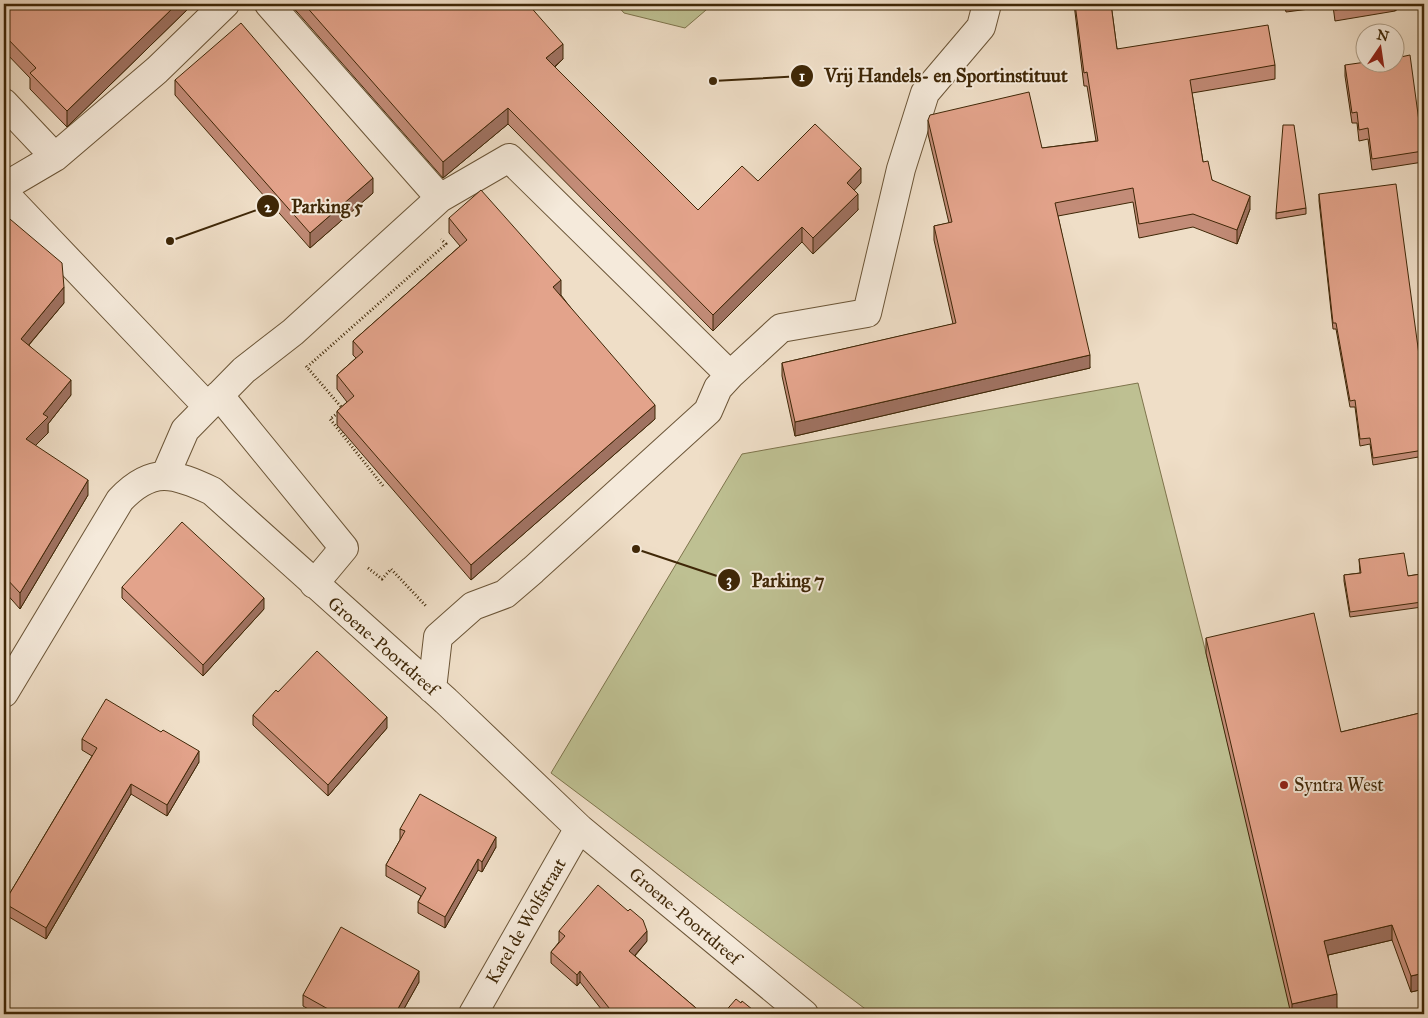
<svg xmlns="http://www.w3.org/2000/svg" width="1428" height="1018" font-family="'IM FELL Great Primer',serif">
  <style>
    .green { fill: #bec092; stroke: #7e744c }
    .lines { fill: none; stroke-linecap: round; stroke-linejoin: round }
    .minor-casing { stroke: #6b5537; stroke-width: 30 }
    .path { stroke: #3f2707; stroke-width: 3; stroke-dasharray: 1 2.5; stroke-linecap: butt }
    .minor { stroke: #f5eadb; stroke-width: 28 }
    .wall { fill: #c38c78; stroke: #3f2707 }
    .shaded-wall { fill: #9f7261; stroke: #3f2707 }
    .building { fill: #e3a38b; stroke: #3f2707 }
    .poi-dot { fill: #8f2418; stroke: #f5eadb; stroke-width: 2 }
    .labels { text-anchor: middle; stroke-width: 4; stroke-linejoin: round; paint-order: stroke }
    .street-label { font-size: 18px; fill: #3f2707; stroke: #f5eadb }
    .poi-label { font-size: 18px; fill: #3f2707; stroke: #f5eadb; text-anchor: start }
    .leader { fill: none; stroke: #3f2707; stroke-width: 2 }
    .callout-dot { fill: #3f2707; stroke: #f5eadb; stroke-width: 2 }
    .mark-label { font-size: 15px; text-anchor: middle; font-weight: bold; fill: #fff }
    .callout-label { font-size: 19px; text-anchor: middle; font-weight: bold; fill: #3f2707; stroke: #f5eadb; stroke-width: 4; stroke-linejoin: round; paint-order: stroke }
  </style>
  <rect width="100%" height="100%" fill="#efdec7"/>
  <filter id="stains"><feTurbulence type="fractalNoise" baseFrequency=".004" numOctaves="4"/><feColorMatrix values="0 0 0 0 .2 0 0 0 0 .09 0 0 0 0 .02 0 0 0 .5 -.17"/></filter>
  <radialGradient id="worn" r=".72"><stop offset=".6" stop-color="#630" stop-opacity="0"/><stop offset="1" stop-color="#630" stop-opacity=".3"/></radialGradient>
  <path class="green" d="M616 4H713L685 28 624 13Z
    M1138 383 1206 653 1293 1014H872L551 773 742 454Z"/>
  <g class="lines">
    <g class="minor-casing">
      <path id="minor" d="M269 4 440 198
        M4 103 55 157
        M4 187 55 157 157 70 225 4
        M4 193 207 406
        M219 395 344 548 314 584
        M165 476 185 430 244 370 293 332 440 198 509 158 730 375 781 328 867 313 901 169 925 93 981 27 987 4
        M432 689 438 637 473 606 505 594 533 570 708 411 718 388 730 375
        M4 693 120 500C152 466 174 473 212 491L446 701 579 828 804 1014
        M473 1014 579 828"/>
    </g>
    <path class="path" d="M306 366 343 409 330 419 384 487
      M307 367 446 244 441 239
      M368 568 382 579 391 569 426 606"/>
    <use href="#minor" class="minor"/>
  </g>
  <path class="wall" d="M4 4H193L67 127 30 89V78L4 51Z
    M290 4H528L563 59 555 67 698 210 758 181 861 183 854 190 858 210 813 254 802 242 713 331 508 124 443 178Z
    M1074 4H1111L1117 49 1275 65V79L1192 93 1203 162 1212 180 1250 209 1237 244 1193 227 1139 238 1133 202 1058 216 1090 368 795 436 782 376V363L953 324 934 240V226L949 223 928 134V120L1042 148 1096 141 1087 86H1084Z
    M1284 4H1404L1395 11 1335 21 1333 6 1286 12Z
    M1345 65 1423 151V162L1372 170 1368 139 1359 141 1357 123H1352L1345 76Z
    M175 80 373 193 310 248 175 95Z
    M1319 194 1424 392V456L1373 465 1370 444 1360 446 1355 407H1350L1336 329H1333L1319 201Z
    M1306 208V214L1276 219V213Z
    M4 214 64 303 29 345 71 395 48 424V433L35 445 88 495 20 609 4 591Z
    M449 218 561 295 655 419 471 580 337 425V411L347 402 337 389V375L356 358 353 355V341L460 246 449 233Z
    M1359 559 1408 576 1421 574 1422 607 1350 617 1344 581V575L1360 573Z
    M122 587 264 609 203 676 122 598Z
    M1206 638 1341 732 1424 712V989L1411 992 1392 940 1328 955 1337 1009 1314 1014H1291L1206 653Z
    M278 692 387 728 328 796 253 725V715Z
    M82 739 199 762 167 816 131 794 46 939 4 914V903L92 756 82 750Z
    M400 829 496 847 482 872 478 870 445 928 418 913V902L421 896 386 876V865L400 840Z
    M559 931 647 941 635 956 703 1014H605L580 982 577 986 551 963V952L559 942Z
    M419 982 401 1014H317L303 1006V995Z"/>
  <path class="shaded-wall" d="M177 4H193L67 127V111Z
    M1395 4H1404L1395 11Z
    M563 44V59L546 74V58Z
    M508 108V124L443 178V162Z
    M861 168V183L847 198V183Z
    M373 178V193L310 248V233Z
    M858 194V210L813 254V238Z
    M1250 196V209L1237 244V230Z
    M802 227V242L713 331V315Z
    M561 280V295L553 301V287Z
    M64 287V303L21 354V339Z
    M1090 355V368L795 436V422Z
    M71 380V395L48 424V433L26 455V439L43 414Z
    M655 405V419L471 580V565Z
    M88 480V495L20 609V593Z
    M264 598V609L203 676V665Z
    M387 717V728L328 796V785Z
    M199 751V762L167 816V805Z
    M131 784V794L46 939V928Z
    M496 837V847L482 872V862Z
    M478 859V870L445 928V917Z
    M1392 925V940L1324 956V941Z
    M647 931V941L629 962V951Z
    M419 971V982L401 1014H395Z
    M580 971V982L577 986V975Z
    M1424 973V989L1411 992V976Z
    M1337 994V1009L1314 1014H1292V1004Z"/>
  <path class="building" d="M4 4H177L67 111 30 73 36 68 4 35Z
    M304 4H528L563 44 546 58 698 210 742 166 758 181 815 124 861 168 847 183 858 194 813 238 802 227 713 315 508 108 443 162Z
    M1075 4H1111L1117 49 1268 25 1275 65 1190 80 1203 162 1208 161 1212 180 1250 196 1237 230 1193 214 1139 224 1133 188 1055 203 1090 355 795 422 782 363 956 323 934 226 952 222 928 120 930 115 1029 92 1042 148 1098 141 1087 72 1084 73Z
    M1334 4H1376L1335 10Z
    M241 23 373 178 310 233 175 80Z
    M1410 55 1423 151 1372 159 1368 128 1359 130 1357 112 1352 113 1345 65 1366 62H1396V58Z
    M1283 125H1294L1306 208 1276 213Z
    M1396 184 1424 392V450L1373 458 1370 438 1360 439 1355 400 1350 401 1336 323H1333L1319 194Z
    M481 190 561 280 553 287 655 405 471 565 337 411 354 396 337 375 363 352 353 341 467 240 449 218Z
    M4 214 62 263 64 287 21 339 71 380 43 414 48 417 26 439 88 480 20 593 4 576Z
    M182 522 264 598 203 665 122 587Z
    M1404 553 1408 576 1421 574 1422 602 1350 612 1344 575 1361 573 1359 559Z
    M1314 613 1341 732 1424 712V973L1411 976 1392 925 1324 941 1337 994 1292 1004 1206 638Z
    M317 651 387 717 328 785 253 715 276 690 278 692Z
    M106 699 161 732 163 730 199 751 167 805 131 784 46 928 4 903 97 748 82 739Z
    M420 794 496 837 482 862 478 859 445 917 418 902 426 888 386 865 405 831 400 829Z
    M598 885 628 911 630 909 643 920 647 931 629 951 703 1014H613V1013L580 971 577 975 551 952 565 936 559 931Z
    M341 927 419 971 395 1014H337L303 995Z
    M736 999 741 1003 742 1001 758 1014H723Z"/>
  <circle class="poi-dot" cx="1284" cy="785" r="5"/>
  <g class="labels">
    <g class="street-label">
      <text transform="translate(383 646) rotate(41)" y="6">Groene-Poortdreef</text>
      <text transform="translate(685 916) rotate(40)" y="6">Groene-Poortdreef</text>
      <text transform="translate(526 921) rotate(-60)" y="6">Karel de Wolfstraat</text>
    </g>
    <g class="poi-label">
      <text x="1294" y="791">Syntra West</text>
    </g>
  </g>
  <path class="leader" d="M713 81L802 76M170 241L268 206M636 549L729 580"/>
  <g class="callout-dot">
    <circle cx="713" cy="81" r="5"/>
    <circle cx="170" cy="241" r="5"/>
    <circle cx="636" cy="549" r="5"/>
    <circle cx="802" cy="76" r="12"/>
    <circle cx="268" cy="206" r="12"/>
    <circle cx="729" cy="580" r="12"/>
  </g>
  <g class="mark-label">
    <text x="802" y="81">1</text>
    <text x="268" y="212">2</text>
    <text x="729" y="585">3</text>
  </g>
  <g class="callout-label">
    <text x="946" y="82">Vrij Handels- en Sportinstituut</text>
    <text x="327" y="213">Parking 5</text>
    <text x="788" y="587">Parking 7</text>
  </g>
  <rect width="1428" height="1018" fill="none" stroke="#efdec7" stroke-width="20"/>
  <rect x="5" y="5" width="1418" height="1008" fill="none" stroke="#3f2707" stroke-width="2.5"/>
  <rect x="10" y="10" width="1408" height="998" fill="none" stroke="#3f2707"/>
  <g transform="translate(1380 48) rotate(13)"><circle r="24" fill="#f5eadb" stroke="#ac9c86"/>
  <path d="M0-4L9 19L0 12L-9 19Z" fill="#8f2418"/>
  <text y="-8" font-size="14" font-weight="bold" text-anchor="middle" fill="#3f2707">N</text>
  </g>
  <rect width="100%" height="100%" filter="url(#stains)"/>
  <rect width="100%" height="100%" fill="url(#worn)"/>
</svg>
